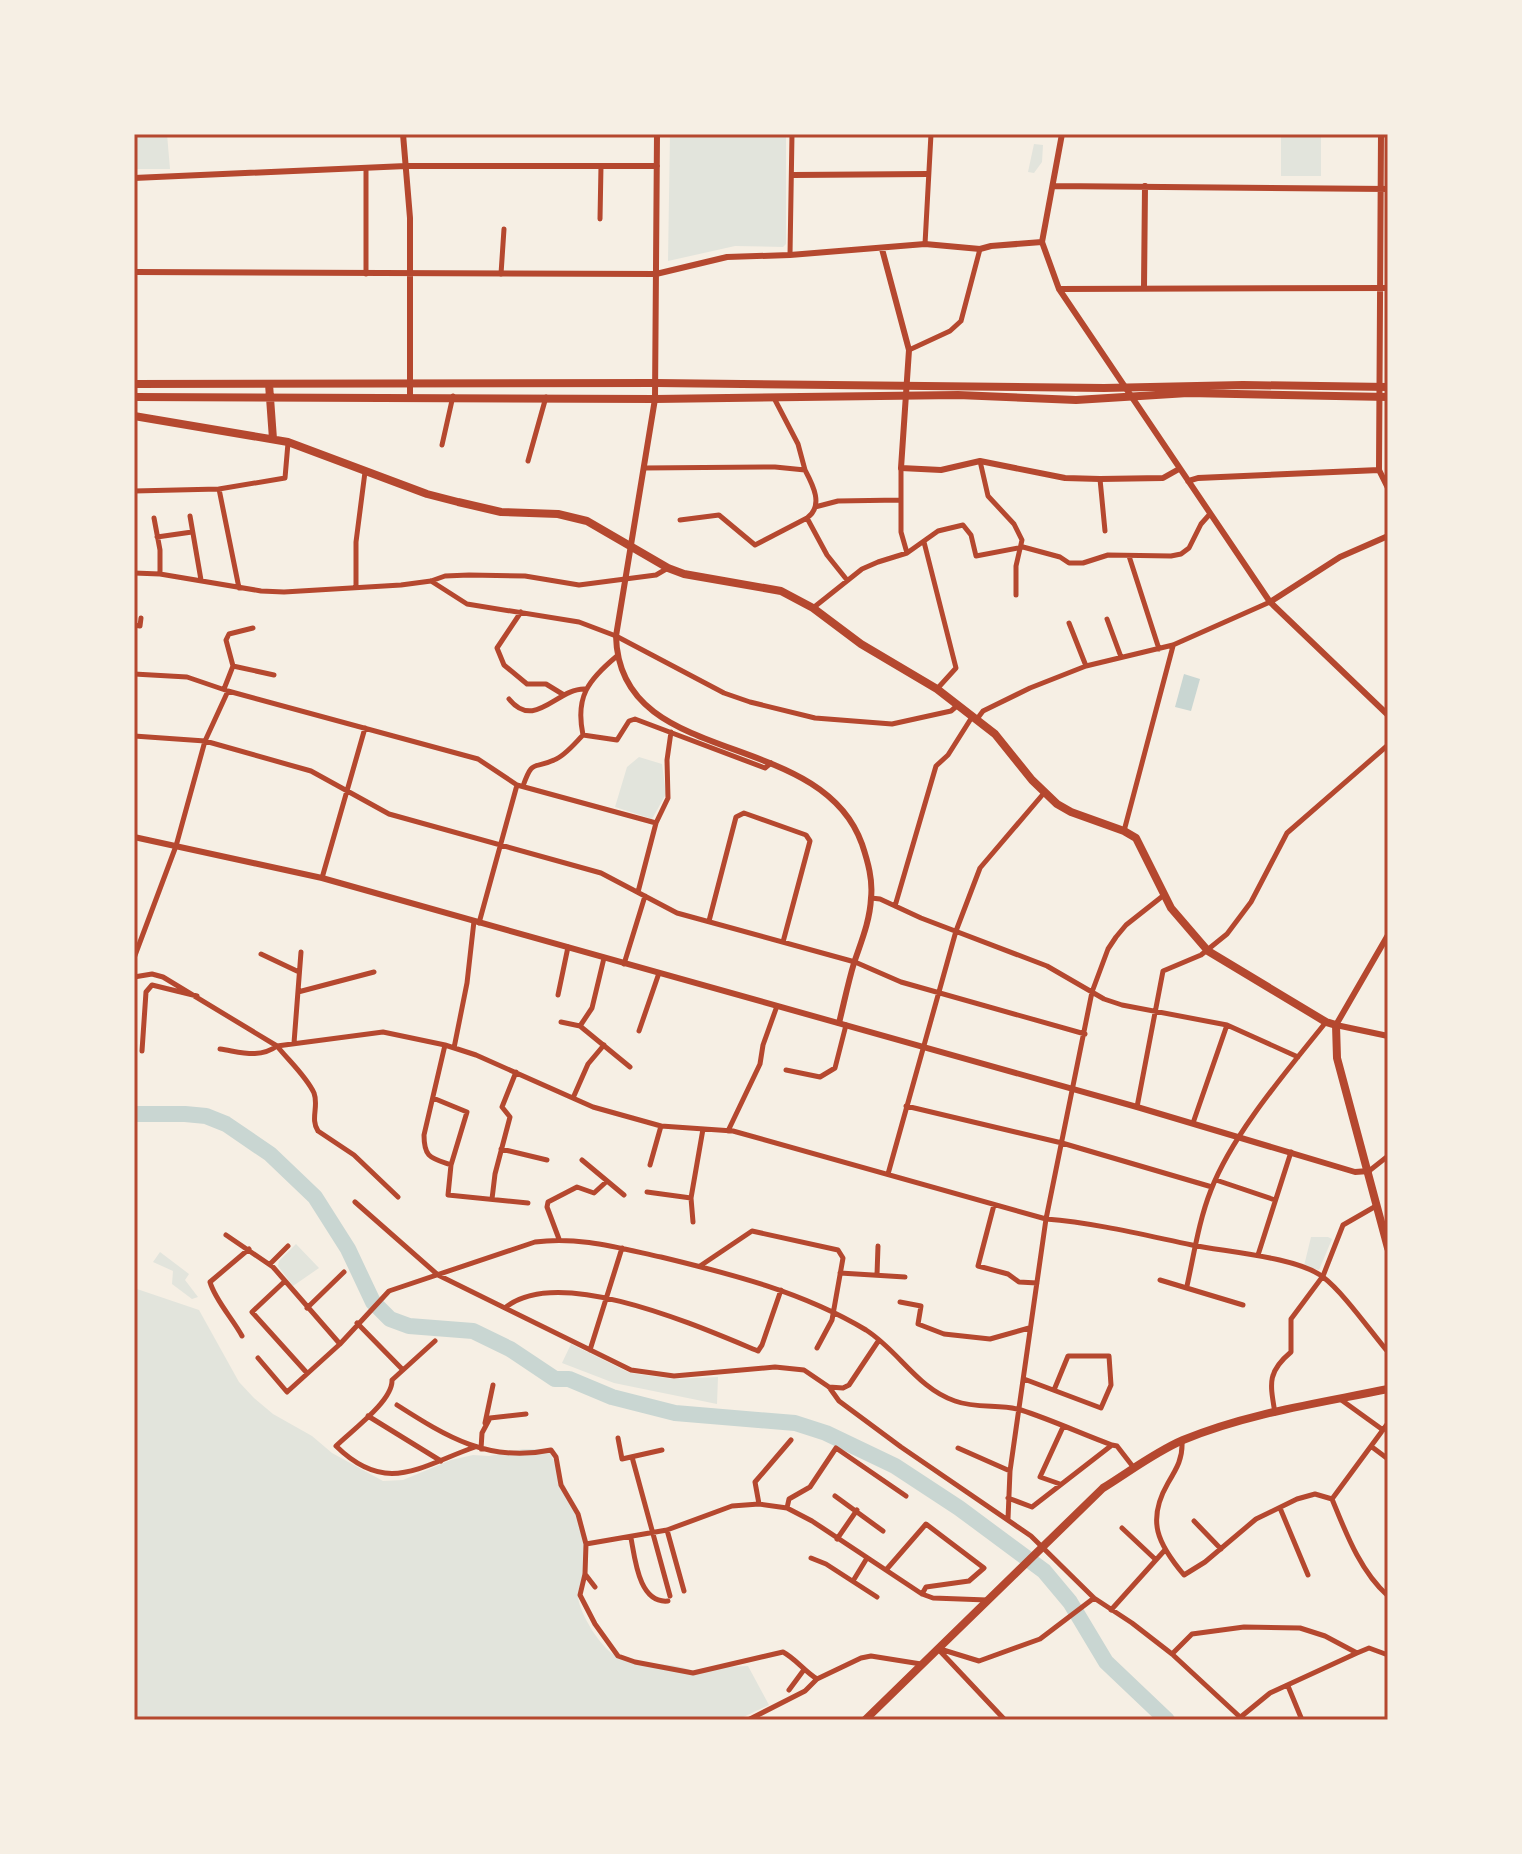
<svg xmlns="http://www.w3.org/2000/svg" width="1522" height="1854" font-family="Mulish,sans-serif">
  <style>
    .green { fill: #e2e4dc }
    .water { fill: #c9d6d2 }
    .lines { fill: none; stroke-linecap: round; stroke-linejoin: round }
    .river { stroke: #c9d6d2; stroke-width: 16 }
    .minor { stroke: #b5482f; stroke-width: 5 }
    .tertiary { stroke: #b5482f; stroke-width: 6 }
    .secondary { stroke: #b5482f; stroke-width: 6 }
    .trunk { stroke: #b5482f; stroke-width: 8 }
    .neatline { fill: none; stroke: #b5482f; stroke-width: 3 }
  </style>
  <rect width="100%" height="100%" fill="#f6efe4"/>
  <path class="green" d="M134 134H167L170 169H134Z
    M670 134H786V244L783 247 735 246 668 261Z
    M1281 134H1321V176H1281Z
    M1034 144 1043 145 1042 162 1034 173 1028 172Z
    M639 757 662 764 666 794 652 819 615 807 627 767Z
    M1311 1237H1328L1332 1239 1319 1270 1304 1266Z
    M296 1244 319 1268 293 1286 278 1266 279 1261Z
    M160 1252 189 1274 185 1280 198 1297 192 1299 172 1284 173 1271 153 1262Z
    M134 1288 199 1310 239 1382 254 1398 273 1414 312 1436 332 1453 383 1481 403 1480 451 1460 473 1455 489 1456 523 1449H549C560 1480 580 1509 584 1542 586 1553 585 1568 583 1579 581 1584 578 1591 578 1597 580 1615 602 1650 618 1657 643 1668 672 1659 696 1673L723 1667 748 1666 769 1705 737 1720H134Z
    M571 1344 630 1373 673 1379 718 1377 717 1404 614 1383 562 1363Z"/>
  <path class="water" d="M1184 674 1200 679 1191 711 1175 707Z"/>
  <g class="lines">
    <path class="river" d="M134 1114H185L206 1116 226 1124 270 1154 315 1197 348 1249 373 1302 390 1319 409 1326 473 1331 510 1349 555 1379H569L612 1397 675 1413 795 1423 826 1433 895 1466 959 1508 1044 1571 1070 1602 1106 1662 1167 1720"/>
    <path class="minor" d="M600 219 601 166
      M925 244 931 134
      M790 255 792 134
      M366 274V168
      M501 274 504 229
      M909 350 950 331 961 321 980 249
      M774 398 798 444 805 470
      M442 445 453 396
      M528 461 546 397
      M980 461 988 496 1014 524 1022 540 1016 566V595
      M644 468 775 467 805 470C813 485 824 506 807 518L827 555 847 580
      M1100 479 1105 531
      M219 489 239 588
      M134 491 219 489 285 478 288 443
      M815 507 838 501 900 500
      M190 516 201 580
      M154 518 160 550V574
      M680 520 719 515 755 545 807 518
      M157 537 192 532
      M924 542 956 668 937 689
      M907 553 938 531 963 525 971 535 976 556 1023 547 1060 557 1069 563H1083L1108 555 1171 556 1181 554 1189 548 1201 524 1209 515
      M1129 556 1159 649
      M134 573 160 574 261 591 284 592 401 585 431 581 445 576 469 575 525 576 579 585 656 575 668 568
      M431 581 467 604 579 622 616 636 724 693 750 702 815 718 892 724 951 711 958 705
      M356 587V542L365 472
      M813 608 862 569 878 562 907 553 901 532V468
      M521 612 497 648 504 665 527 684H546L564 695
      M1107 619 1121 657
      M1069 623 1086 666
      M134 625 140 626 141 618
      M233 666 274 675
      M134 674 187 677 228 691 478 759 517 785 656 823
      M224 689 233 666 226 640 229 634 253 628
      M509 699C535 731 557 688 585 689
      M977 719 983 711 1030 688 1086 666 1173 645 1270 602
      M583 735C575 697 588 680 617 656
      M134 736 205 741 311 771 389 814 601 873 677 913 855 962 901 982 1085 1034
      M523 786C533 758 533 770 554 760 565 756 575 743 583 735L617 740 629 721 635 719 765 768 771 763
      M1124 831 1173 646
      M322 878 365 728
      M638 892 656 823 668 798 667 760 671 732
      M871 898 880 899 921 918 1047 966 1104 999 1122 1005 1227 1025 1298 1057
      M895 906 936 766 948 755 972 717
      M709 921 736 817 744 813 806 835 810 841 783 942
      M479 923 517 785
      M261 954 299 972
      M134 958 176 846 205 741 228 691
      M624 964 645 896
      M134 977 152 974 163 977 277 1046 383 1032 445 1045 476 1055 593 1107 661 1126 733 1131 1046 1219C1096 1223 1144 1235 1192 1245 1226 1252 1297 1257 1323 1277 1343 1292 1371 1332 1388 1352
      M298 992 374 972
      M558 995 568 947
      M561 1022 580 1026 630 1067
      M580 1026 592 1008 604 958
      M639 1031 659 973
      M294 1043 301 952
      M445 1045 424 1135C424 1158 431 1158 451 1165
      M454 1048 467 983 474 921
      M220 1049C241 1052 259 1059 277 1046 289 1061 306 1076 314 1093 319 1106 310 1119 318 1131L354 1155 398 1197
      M142 1051 146 992 152 985 197 996
      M786 1070 820 1077 835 1068 846 1025
      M433 1098 467 1112 451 1165 448 1195 528 1203
      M573 1098 588 1064 604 1045
      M906 1106 1062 1143 1212 1187
      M1137 1107 1163 971 1201 955 1227 934 1251 902 1287 833 1388 745
      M1193 1123 1227 1025
      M728 1131 760 1064 763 1045 777 1006
      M501 1149 547 1160
      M582 1160 624 1195
      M650 1165 661 1126
      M1369 1171 1388 1156
      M888 1174 956 931 980 868 1044 793
      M1216 1180 1275 1200
      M647 1192 691 1198
      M492 1199 495 1174 510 1117 502 1107 516 1072
      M355 1202 438 1275 631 1370 674 1376 775 1367 804 1370 829 1387 839 1401 901 1447 1031 1536 1094 1598 1132 1623 1172 1654 1240 1717
      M994 1205 978 1266 1008 1274 1019 1282 1037 1283
      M693 1222 691 1198 703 1129
      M226 1235 273 1267 340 1344
      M559 1239 547 1207 548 1202 577 1187 594 1193 606 1182
      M1258 1255 1291 1152
      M270 1264 288 1246
      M700 1266 752 1231 838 1250 843 1258 832 1320 817 1348
      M840 1273 905 1277
      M877 1275 878 1246
      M1160 1280 1243 1305
      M285 1281 252 1312 307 1373
      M1187 1286C1194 1254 1199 1220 1211 1190 1233 1133 1287 1071 1326 1022
      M900 1302 921 1306 918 1324 944 1334 990 1339 1029 1328
      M307 1308 344 1272
      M505 1308C558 1263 702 1328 758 1351L762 1345 781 1290
      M357 1323 403 1370
      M242 1336C233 1319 215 1300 210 1282L249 1249
      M435 1341 392 1380C393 1401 351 1431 336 1446 387 1496 420 1466 475 1447
      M590 1350 622 1248
      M258 1358 287 1392 340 1344 389 1291 535 1242C578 1236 619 1248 661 1257 731 1274 803 1292 866 1330 899 1351 917 1388 955 1401 977 1409 1000 1404 1021 1410 1052 1420 1082 1434 1112 1445L1032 1507 1008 1498
      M1024 1379 1101 1408 1111 1385 1109 1356H1068L1054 1390
      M829 1387 843 1388 849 1385 879 1340
      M1340 1399 1383 1430
      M397 1405C447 1437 489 1463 551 1450L556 1457 561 1485 578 1514 586 1544
      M1275 1413C1270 1383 1267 1372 1291 1352V1319L1323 1276 1343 1225 1376 1206
      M368 1416 441 1461
      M485 1423 493 1385
      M618 1438 622 1459 662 1450
      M1182 1441C1183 1458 1177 1468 1168 1483 1146 1521 1158 1544 1184 1575L1205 1562 1256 1519 1297 1499 1315 1494 1332 1499C1346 1533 1360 1571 1388 1596
      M1112 1445 1117 1446 1134 1468
      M1372 1447 1388 1459
      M958 1448 1010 1471
      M481 1449 482 1433 490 1418 526 1414
      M632 1457 670 1596
      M1060 1484 1040 1477 1063 1427
      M835 1496 883 1531
      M1332 1499 1388 1423
      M759 1504 755 1482 791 1440
      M787 1508 789 1499 810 1487 836 1448 906 1496
      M1280 1508 1308 1575
      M1008 1519 1010 1471 1046 1219 1092 992 1108 949 1116 937 1126 925 1164 895
      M1194 1521 1221 1549
      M1122 1528 1155 1559
      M667 1530 684 1591
      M631 1538C635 1559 639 1604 668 1601
      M837 1539 857 1510
      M811 1558 826 1564 877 1597
      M886 1570 926 1524 984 1568 969 1581 926 1587 922 1594
      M585 1574 595 1587
      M853 1581 867 1558
      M1111 1610 1164 1551
      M940 1649 979 1661 1040 1639 1094 1598
      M939 1650 1005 1720
      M1172 1654 1192 1634 1244 1627 1300 1628 1325 1636 1357 1653
      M817 1679C804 1671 796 1659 783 1652L693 1673 635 1662 618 1656 595 1624 580 1595 585 1574 586 1544 667 1530 732 1506 759 1504 787 1508 812 1521 922 1594 933 1598 987 1600
      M1288 1686 1302 1720
      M789 1690 803 1671
      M748 1720 805 1691 817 1679 861 1658 871 1656 921 1664
      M1237 1720 1270 1693 1357 1653 1369 1648 1388 1655"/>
    <path class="tertiary" d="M403 134 410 218V396
      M657 134 655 399 616 636C619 770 820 726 862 844 868 862 873 880 871 898 870 921 861 942 854 963 848 983 844 1003 839 1023
      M1062 134 1042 242 1059 289 1270 602 1388 715
      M1381 134 1379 470 1388 488
      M793 175 928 174
      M134 178 406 166H657
      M1053 186 1388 189
      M882 249 909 350 901 468 941 470 980 461 1065 478 1100 479 1163 478 1179 469
      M134 272 656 274 727 257 790 255 925 244 980 249 991 246 1042 242
      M1144 288 1145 186
      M1059 289 1388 288
      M1188 481 1198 478 1379 470
      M1270 602 1340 557 1388 536
      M1388 935 1336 1025 1388 1036"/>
    <path class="secondary" d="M134 837 322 878 1137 1107 1355 1172 1369 1171"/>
    <path class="trunk" d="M134 384 656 383 1104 388 1243 385 1388 387
      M269 384 273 439
      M134 397 655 399 958 395 1076 400 1188 393 1388 397
      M134 416 288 442 427 494 458 502 501 512 558 514 587 521 668 568 684 574 781 591 813 608 861 644 937 689 995 734 1032 780 1057 804 1071 812 1124 831 1136 838 1171 908 1208 951 1326 1022 1336 1025 1337 1058 1388 1248
      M865 1720 1103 1488C1129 1472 1155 1452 1183 1440 1248 1413 1320 1403 1388 1389"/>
  </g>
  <rect width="1522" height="1854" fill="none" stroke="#f6efe4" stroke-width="272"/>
  <rect x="136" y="136" width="1250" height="1582" class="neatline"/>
</svg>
